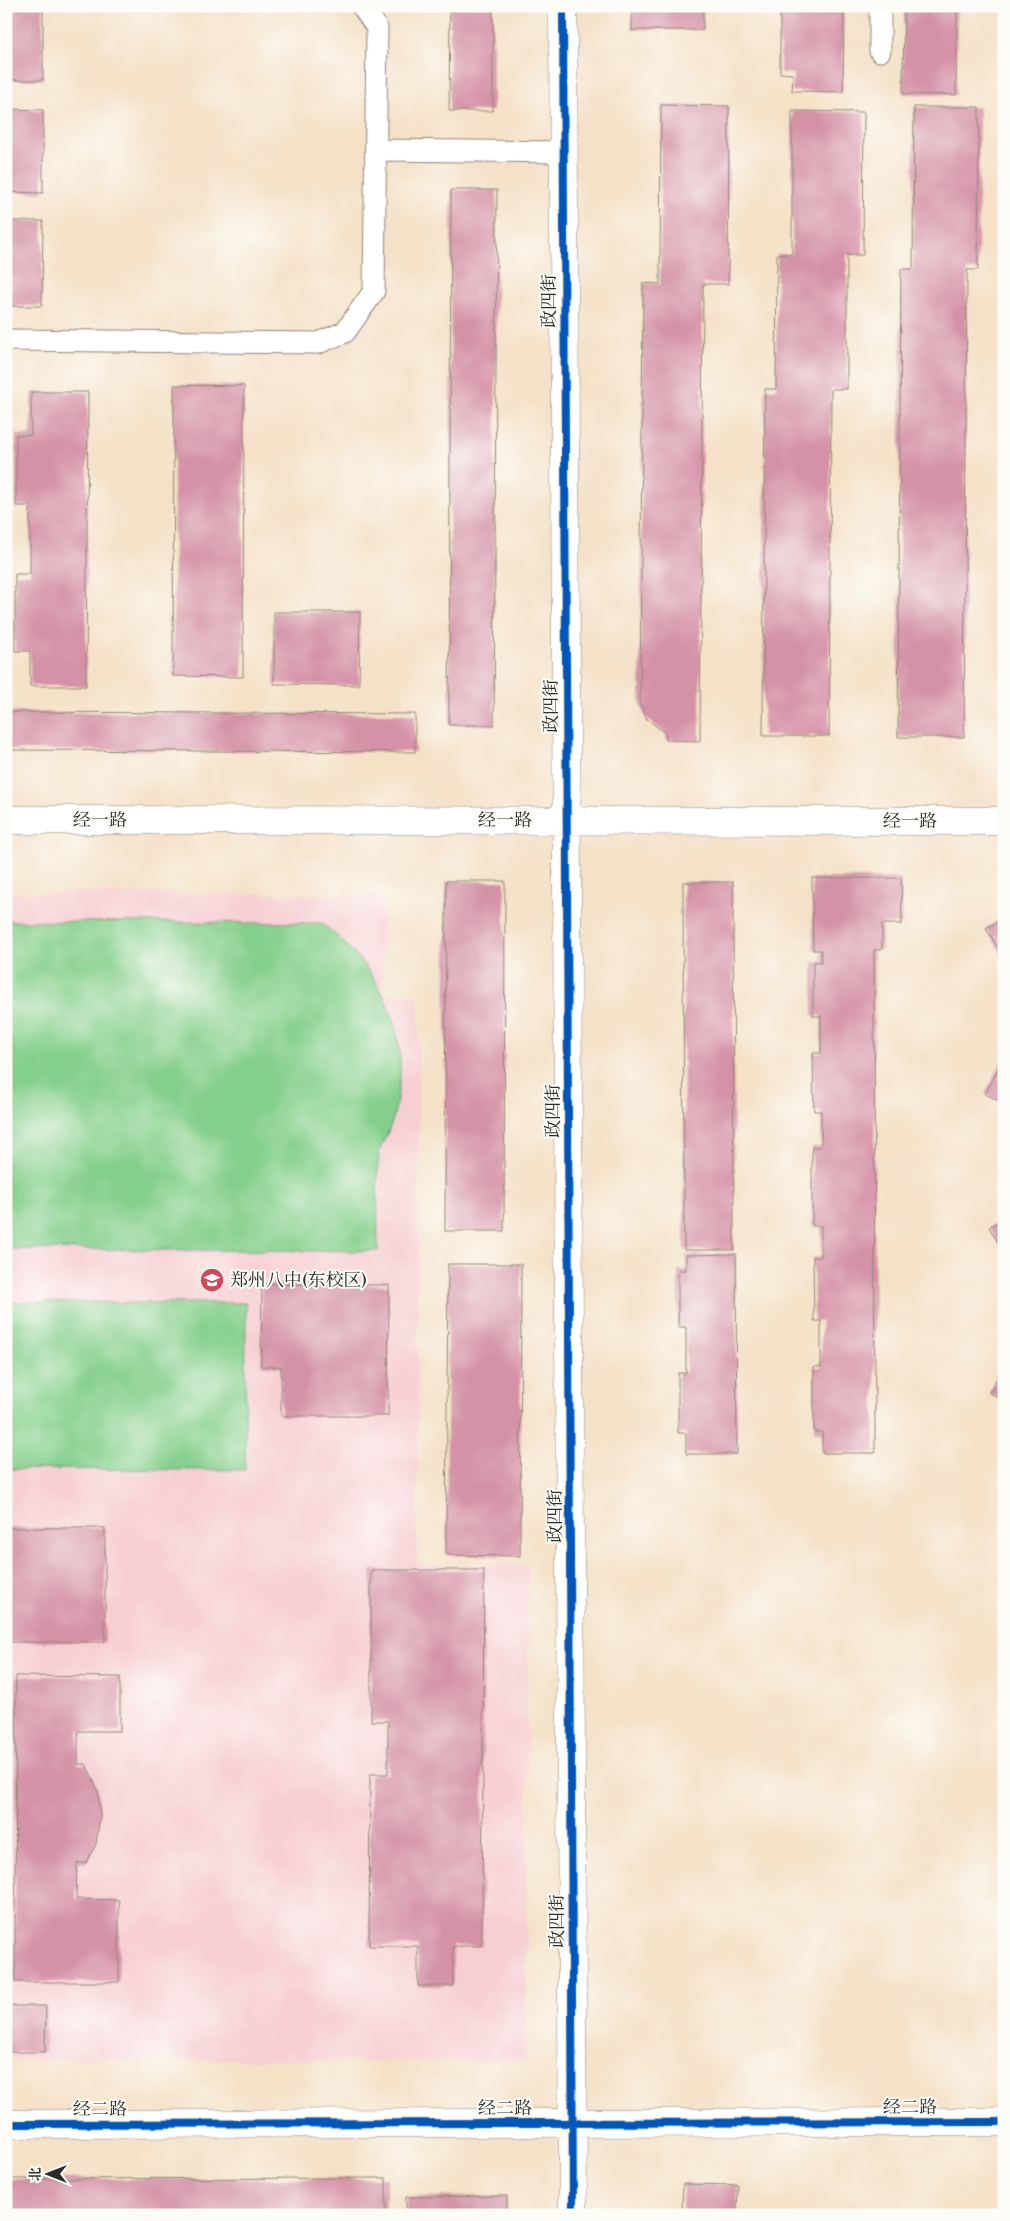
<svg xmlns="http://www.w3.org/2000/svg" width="1010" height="2221" font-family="'Libre Bodoni','Noto Serif SC',serif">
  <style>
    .built { fill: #f7cfd3 }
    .green { fill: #84cf8c; stroke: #587d5c }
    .building { fill: #d492a6 }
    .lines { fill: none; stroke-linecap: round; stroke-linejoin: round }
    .lane-casing { stroke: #908679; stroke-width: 23 }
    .street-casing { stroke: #908679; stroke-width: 29 }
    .lane { stroke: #fff; stroke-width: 21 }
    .street { stroke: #fff; stroke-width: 28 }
    .cycleway-casing { stroke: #fdfcf7; stroke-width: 11 }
    .cycleway { stroke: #0057b8; stroke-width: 8 }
    .labels { text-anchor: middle; stroke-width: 4; stroke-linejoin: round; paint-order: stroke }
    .street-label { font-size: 18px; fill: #2b2b2b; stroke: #fdfcf7 }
    .poi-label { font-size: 18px; fill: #2b2b2b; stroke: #fdfcf7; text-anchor: start }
  </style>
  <rect width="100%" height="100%" fill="#fdfcf7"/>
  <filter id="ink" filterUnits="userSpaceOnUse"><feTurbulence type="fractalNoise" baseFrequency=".02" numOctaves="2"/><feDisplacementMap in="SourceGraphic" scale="10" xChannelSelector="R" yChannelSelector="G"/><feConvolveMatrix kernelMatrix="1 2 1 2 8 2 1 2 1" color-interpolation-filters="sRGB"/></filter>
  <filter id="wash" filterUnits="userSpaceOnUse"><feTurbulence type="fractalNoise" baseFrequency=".0096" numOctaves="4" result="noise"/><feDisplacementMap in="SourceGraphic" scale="20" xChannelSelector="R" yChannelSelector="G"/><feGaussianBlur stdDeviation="1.12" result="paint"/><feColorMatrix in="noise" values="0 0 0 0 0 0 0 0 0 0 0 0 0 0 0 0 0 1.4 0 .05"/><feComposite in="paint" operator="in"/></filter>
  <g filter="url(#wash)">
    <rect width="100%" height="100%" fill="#f4e1c7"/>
    <path class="built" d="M6 893 383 895 382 994 419 995 417 1565 528 1566 526 2061 6 2059Z"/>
    <path class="green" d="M6 921 321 923C377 966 411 1025 397 1098 396 1107 394 1118 390 1127 387 1136 380 1146 379 1155 376 1187 378 1219 378 1251L6 1249Z
      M6 1302 246 1303 245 1470 6 1469Z"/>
    <g id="blocks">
      <path class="building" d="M6 6H43V80H6Z
        M450 6H493V111H449Z
        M632 6H703V30H632Z
        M780 6H844L843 92 792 91 793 74 780 73Z
        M904 6H957L956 95 903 94Z
        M661 105 729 106 728 284H703L700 741 666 740V734L646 718 640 704 643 283 660 284Z
        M914 107H979L978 270H967L964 737H898L901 269H913Z
        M6 109 43 110V193L6 192Z
        M792 111 864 112 863 255H847V389H831L829 736H763L765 389H776L777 254H792Z
        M451 190H497L494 725H449Z
        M6 221H43L42 306H6Z
        M174 385 244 386 243 677 173 676Z
        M31 392H88L86 686H30V651H15V574H30V506H16V435H31Z
        M274 612H360L359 685 274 684Z
        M6 712 415 714V752L6 750Z
        M812 878H901L902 924H882V950H874L875 1453H822V1432H814V1367H821V1321H814L813 1257H821V1226H812V1147H821V1111H814L813 1053H821V1016H813V962H821V950H813Z
        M446 881H505L504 1231H445Z
        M683 882H733L734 1250H684Z
        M1004 918V959L986 928Z
        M1004 1058V1103L985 1094Z
        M1004 1219V1253L989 1227Z
        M736 1254 737 1454H686V1433H678V1373H686V1327H678V1270H686V1255Z
        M448 1264H521L520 1556 446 1555Z
        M262 1284 389 1285 388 1416H281V1367L261 1366Z
        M1004 1365V1400L989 1393Z
        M6 1528H105V1642H6Z
        M371 1570H484L482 1946H453V1986H418V1946H369L370 1774H388V1721H371Z
        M16 1676 120 1677V1731H78V1764H86L98 1790 100 1816 96 1844 86 1863H77L76 1899 119 1900V1982H15Z
        M6 2006H46L45 2052H6Z
        M386 2178V2215H6V2179Z
        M683 2184 738 2185 737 2215H682Z
        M507 2196V2215H406V2197Z"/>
    </g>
  </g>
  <g filter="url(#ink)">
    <use href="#blocks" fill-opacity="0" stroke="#908679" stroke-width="1"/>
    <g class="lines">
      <g class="lane-casing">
        <path id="lane" d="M880 6V51
          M376 150 564 152
          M6 340 318 343 345 332 374 291 377 28 362 6"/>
      </g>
      <g class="street-casing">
        <path id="street" d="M563 6 573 2215
          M6 820 1004 821
          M6 2124 1004 2122"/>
      </g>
      <use href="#lane" class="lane"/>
      <use href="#street" class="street"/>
      <g class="cycleway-casing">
        <path id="cycleway" d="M563 6 573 2215
          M6 2124 1004 2122"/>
      </g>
      <use href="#cycleway" class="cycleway"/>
    </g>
  </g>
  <defs>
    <g id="school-disc" transform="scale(1.25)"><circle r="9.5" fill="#d1495b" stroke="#fdfcf7"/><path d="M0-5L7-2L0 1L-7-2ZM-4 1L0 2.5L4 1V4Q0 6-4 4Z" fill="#fff"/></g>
  </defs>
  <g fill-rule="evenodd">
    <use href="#school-disc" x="212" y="1280"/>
  </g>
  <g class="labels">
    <g class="street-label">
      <text transform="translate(549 301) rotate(-90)" y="6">政四街</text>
      <text transform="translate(551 706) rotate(-90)" y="6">政四街</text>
      <text x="100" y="826">经一路</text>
      <text x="505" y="826">经一路</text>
      <text x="910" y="827">经一路</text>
      <text transform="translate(553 1111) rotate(-90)" y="6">政四街</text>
      <text transform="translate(555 1516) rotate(-90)" y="6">政四街</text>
      <text transform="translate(557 1921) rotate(-90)" y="6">政四街</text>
      <text x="910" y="2113">经二路</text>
      <text x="505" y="2114">经二路</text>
      <text x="100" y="2115">经二路</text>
    </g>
    <g class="poi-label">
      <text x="230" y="1286">郑州八中(东校区)</text>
    </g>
  </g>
  <rect width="1010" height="2221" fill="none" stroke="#fdfcf7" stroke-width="25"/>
  <g transform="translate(48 2174) rotate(270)" stroke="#fdfcf7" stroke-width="4" paint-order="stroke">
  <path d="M0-4L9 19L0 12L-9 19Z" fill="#2b2b2b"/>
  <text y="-8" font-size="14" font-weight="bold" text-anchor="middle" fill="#2b2b2b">北</text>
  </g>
</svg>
